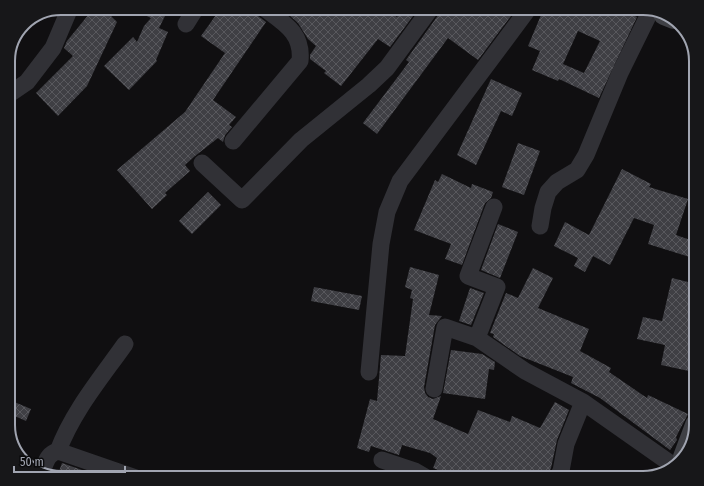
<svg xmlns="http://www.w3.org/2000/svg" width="704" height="486" font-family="'Fira Sans Condensed',sans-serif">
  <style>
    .building { fill: url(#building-cross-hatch); fill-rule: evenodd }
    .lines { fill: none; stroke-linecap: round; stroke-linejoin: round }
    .street { stroke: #313136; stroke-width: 17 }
    .secondary { stroke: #3f4045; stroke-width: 22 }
    .rim { fill: none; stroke: #a1a5b1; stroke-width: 2 }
  </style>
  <defs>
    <pattern id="building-cross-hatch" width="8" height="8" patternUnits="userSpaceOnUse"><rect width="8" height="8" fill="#3f3f44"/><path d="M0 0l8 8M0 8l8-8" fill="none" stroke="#58585d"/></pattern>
  </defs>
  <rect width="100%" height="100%" fill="#100f11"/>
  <path class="building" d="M94 8H103L117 22 87 86 58 116 36 93 73 56 64 48 67 41Z
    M130 8H169L159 28 168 32 156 60 157 61 129 90 104 66 133 37 137 42 144 26 151 18Z
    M221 8H254L258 16 266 22 213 100 236 117 229 125 232 127 225 135 223 142 218 138 195 156 185 165 190 171 165 193 167 195 152 209 117 170 185 112 225 53 201 36Z
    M281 8H385L397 17 403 8H419L390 47 378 39 341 86 324 73 326 71 310 59V55L316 46 308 39 298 23Z
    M441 8H517L478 60 448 38 377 134 363 123 409 62 406 60 439 14Z
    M544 8H618L637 17 599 98 559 79 558 81 532 70 540 51 528 46ZM578 31 600 41 584 73 563 64Z
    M491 79 522 93 512 116 501 111 476 165 457 155Z
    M518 143 540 151 524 195 502 187Z
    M622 169 651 184 649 187 688 199 676 235 696 242 693 258 648 244 654 225 634 218 610 265 593 256 585 272 574 266 578 258 554 246 565 222 589 235Z
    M442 174 471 188 472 184 493 192 491 198 485 203 462 265 445 259 451 244 414 230 435 180 438 182Z
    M208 192 221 205 192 234 179 221Z
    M498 224 518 232 500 278 481 270Z
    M410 267 439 275 429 315 442 316 435 325 424 387 425 393 428 397 433 399 441 396 433 419 468 434 478 410 510 422 512 416 540 428 555 402 569 410 557 440 551 468 547 478H460L450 472 449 474 433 468 437 458 430 453 402 445 399 455 371 446 369 452 357 448 370 399 377 401 381 355 405 356 413 299 410 298 412 290 405 287Z
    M533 268 553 278 538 308 589 329 580 351 611 368 609 372 647 398 648 395 688 414 676 437 677 440 670 450 600 398 571 383 573 377 520 356 493 337 494 334 490 333 506 293 518 298Z
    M672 278 696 284V304L690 328 696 329 690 355 692 356 689 371 661 365 665 345 637 339 643 317 662 321Z
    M314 287 362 296 359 310 311 301Z
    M470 288 484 293 471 325 459 321Z
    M451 350 482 354 495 362 494 370 489 369 485 399 443 393Z
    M12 401 31 409 26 421 8 413Z
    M62 463 105 478 57 477Z"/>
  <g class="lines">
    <path class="street" d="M186 24 196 8
      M8 95 27 82 53 48 70 8
      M233 141 300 61C303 33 284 23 264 8
      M202 163 242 200 301 140 369 85 387 68 431 8
      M540 226 543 208 548 192 557 182 577 170 586 155 620 73 651 10
      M477 338 497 287 468 276 494 207
      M369 372 381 244 387 212 400 181 529 8
      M434 389 445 327 477 338 525 371 583 402 674 466
      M58 451C73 411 101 378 125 344
      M382 460 415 471 427 478
      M42 472C46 462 47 454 58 451L136 478
      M557 478 561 471 566 444 583 402"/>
    <path class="secondary" d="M664 14 674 18
      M684 457 696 425"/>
  </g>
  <path d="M0 0H704V486H0ZM61 15H643A46 46 0 0 1 689 61V425A46 46 0 0 1 643 471H61A46 46 0 0 1 15 425V61A46 46 0 0 1 61 15Z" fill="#171719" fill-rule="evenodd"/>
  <path class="rim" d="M61 15H643A46 46 0 0 1 689 61V425A46 46 0 0 1 643 471H61A46 46 0 0 1 15 425V61A46 46 0 0 1 61 15Z"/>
  <path d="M14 466v6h111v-6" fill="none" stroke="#a1a5b1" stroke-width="2"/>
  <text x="20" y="466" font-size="12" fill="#a1a5b1" stroke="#0b0b0c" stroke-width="3" paint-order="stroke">50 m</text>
</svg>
